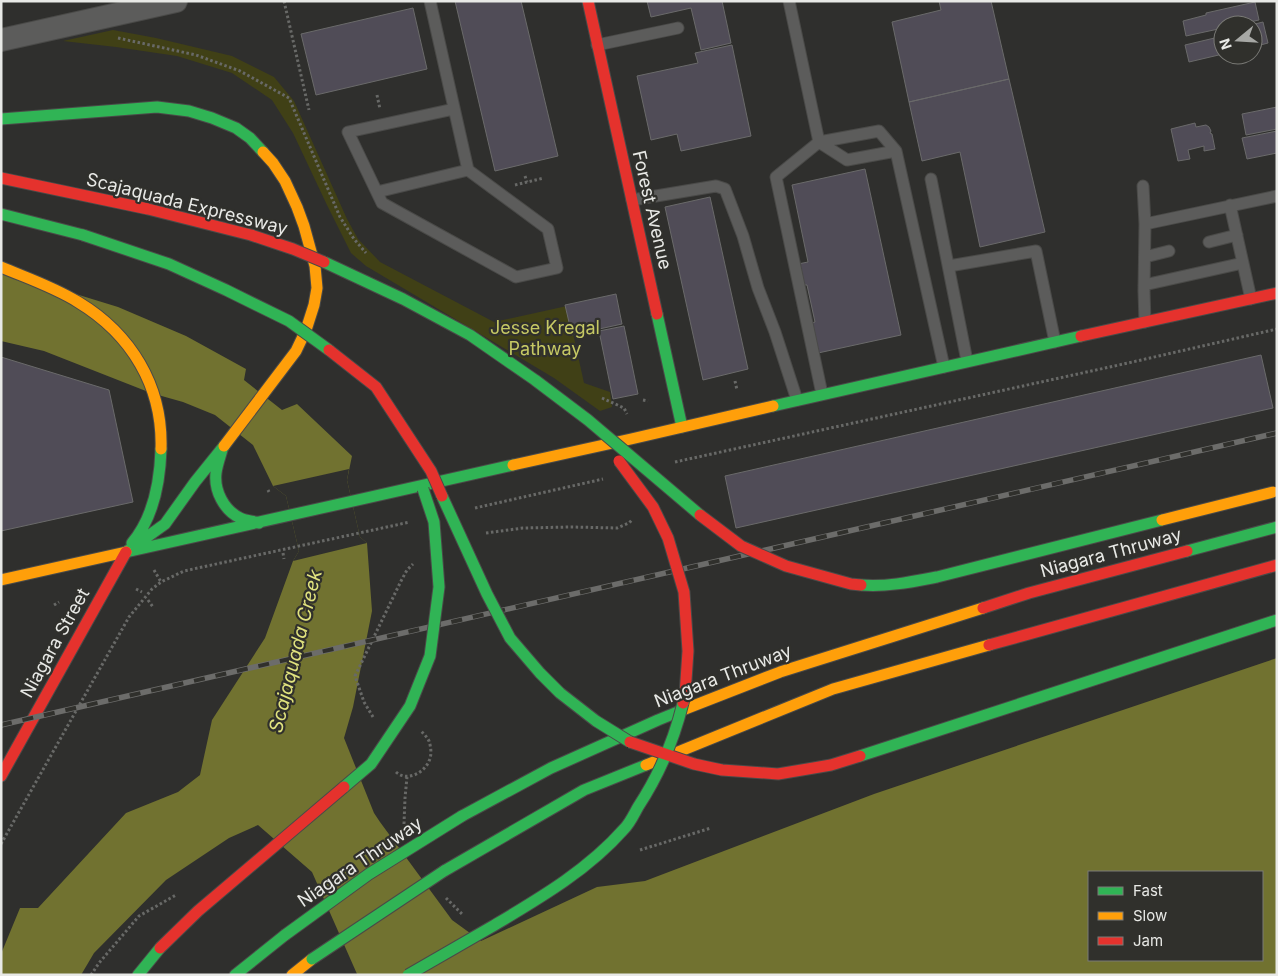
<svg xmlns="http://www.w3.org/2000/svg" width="1278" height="976" font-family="Inter,sans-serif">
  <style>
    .green { fill: #404016 }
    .water { fill: #717230; fill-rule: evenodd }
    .pier { fill: #2f2f2d }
    .building { fill: #504c57; stroke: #6a6a6a }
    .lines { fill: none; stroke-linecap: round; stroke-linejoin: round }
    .lane-casing { stroke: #4a4a48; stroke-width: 13 }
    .street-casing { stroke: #4a4a48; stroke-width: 24 }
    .fast-casing { stroke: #4a4a48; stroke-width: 13 }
    .slow-casing { stroke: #4a4a48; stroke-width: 13 }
    .jam-casing { stroke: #4a4a48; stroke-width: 13 }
    .path { stroke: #686967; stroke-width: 3; stroke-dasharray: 2.5 2.5; stroke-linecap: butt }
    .lane { stroke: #5c5c5b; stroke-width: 11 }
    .street { stroke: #5c5c5b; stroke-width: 22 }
    .fast { stroke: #30b455; stroke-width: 11 }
    .slow { stroke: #ff9f0a; stroke-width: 11 }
    .jam { stroke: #e5322d; stroke-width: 11 }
    .rail-casing { stroke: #6c6c6a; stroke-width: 5.5 }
    .rail { stroke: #30302c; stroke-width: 4; stroke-dasharray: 11; stroke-linecap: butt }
    .fast-bridge-casing { stroke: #4a4a48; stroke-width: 13; stroke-linecap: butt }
    .slow-bridge-casing { stroke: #4a4a48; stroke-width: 13; stroke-linecap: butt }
    .jam-bridge-casing { stroke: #4a4a48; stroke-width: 13; stroke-linecap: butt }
    .fast-bridge { stroke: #30b455; stroke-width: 11 }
    .slow-bridge { stroke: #ff9f0a; stroke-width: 11 }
    .jam-bridge { stroke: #e5322d; stroke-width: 11 }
    .labels { text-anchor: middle; stroke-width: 4.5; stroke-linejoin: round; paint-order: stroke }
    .street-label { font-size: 18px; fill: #e8e9e6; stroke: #30302c }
    .park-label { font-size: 18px; fill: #c6c964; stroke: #30302c }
    .water-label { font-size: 19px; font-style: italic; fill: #e1e37e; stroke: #30302c }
  </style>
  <rect width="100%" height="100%" fill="#2f2f2d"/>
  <path class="green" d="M113 30 156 38 232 56 274 77 294 101 347 219 358 239 380 262 494 322 567 306 584 383 610 392 612 407 600 411 554 378 366 266 351 253 326 203 293 133 272 100 232 73 177 56 116 47 63 41Z"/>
  <path class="water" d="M1 271 118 307 186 336 246 369 244 380 282 410 297 404 352 456 347 480 360 537 367 543 372 611 353 707 344 738 374 813 380 822 452 920 481 941 597 887 645 881 874 794 1277 658V975H356L357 974 312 872 258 825 229 838 166 880 94 953 81 975H1V954L20 908H38L126 813 178 792 200 775 212 720 265 638 293 561 299 551 286 496 273 486 253 445 215 415 183 402 151 393 44 351 1 341ZM1089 872H1262V960H1089Z"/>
  <path class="pier" d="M349 469 347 480 360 537 367 543 293 561 299 551 286 496 273 486Z"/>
  <path class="building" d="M455 1H521L558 156 495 171Z
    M647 1H722L731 43 701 50 691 8 651 17Z
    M939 1H991L1009 79 909 102 892 22 941 10Z
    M1255 2 1259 20 1236 25H1223V28L1186 36 1183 21 1206 15V13Z
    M413 8 427 69 316 95 301 34Z
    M1263 22 1268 43 1253 47V25H1251Z
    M1223 36V54L1189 62 1185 45Z
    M732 45 751 136 681 151 677 134 651 140 637 76 698 63 695 53Z
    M1009 79 1045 232 980 247 960 152 922 161 909 102Z
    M1277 107V129L1246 135 1242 114Z
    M1195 123 1196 127 1206 125 1209 127 1211 131 1210 133 1212 134 1215 149 1204 151V146L1188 150 1190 159 1178 161 1171 129Z
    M1277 131V153L1247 159 1242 138Z
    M865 169 901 335 818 353 812 323 815 322 807 285H803L798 264 808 262 792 185Z
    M710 197 748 369 703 380 665 207Z
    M616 294 622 324 572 335 565 305Z
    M624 326 638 394 613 399 599 331Z
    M1261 355 1273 408 736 528 725 476Z
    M1 357 109 390 133 502 1 531Z"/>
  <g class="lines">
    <g class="lane-casing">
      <path id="lane" d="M430 1 468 170 548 229 557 268 516 277 382 203 348 132 454 109
        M789 1 819 142 847 160 896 151
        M597 45 678 28
        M931 179 967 361
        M1143 186 1145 224
        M377 192 468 170
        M632 200 716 186 725 189 743 236 758 288 775 332 797 400
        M1230 205 1251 299
        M1209 242 1237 235
        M1145 257 1169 251
        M949 266 1036 251 1055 342
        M1144 285 1243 263
        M1145 322 1144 291 1145 224 1277 196
        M822 394 776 177 819 142 879 131 896 151 944 367"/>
    </g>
    <g class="street-casing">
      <path id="street" d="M1 40 176 1"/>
    </g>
    <g class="fast-casing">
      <path id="fast" d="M1 119 157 107 189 111 212 118 236 128 250 138 263 152
        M1 214 83 235
        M657 314 682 427
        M773 406 1081 336
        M222 450C220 457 217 465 216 473 214 491 224 510 240 518 246 521 253 521 259 523
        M132 543C154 517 160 482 161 449
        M1187 551 1277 527
        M126 552C255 524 384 493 513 465
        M126 552 165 524 195 482 224 446
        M462 816 551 768 658 720 685 709
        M444 871 584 790 646 765
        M138 975 160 948
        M235 975 285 935"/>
    </g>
    <g class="slow-casing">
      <path id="slow" d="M1 267C27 278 54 287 78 302 131 334 163 386 161 449
        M224 446 296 351 306 330 314 305 317 288 315 266 304 226 297 207 285 181 273 163 263 152
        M513 465 631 439 773 406
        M1 580 126 552
        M685 709 780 672 983 608
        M646 765 833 689 989 645
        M292 975 312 959"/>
    </g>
    <g class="jam-casing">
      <path id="jam" d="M588 1 657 314
        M1081 336 1277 293
        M983 608 1029 593 1187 551
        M989 645 1277 565
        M1 776 126 552"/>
    </g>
    <path class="path" d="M284 1 309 110
      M118 38 196 55 240 71 289 98 340 217 354 239 366 253
      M377 95 380 109
      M525 176 527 182
      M515 185 544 178
      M735 381 737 390
      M602 398 624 408 627 414
      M643 400 648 401
      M675 462 1128 363 1277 329
      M268 490 269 492
      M475 508 603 479
      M486 533 523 528 571 527 617 528 629 523 632 520
      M283 553 284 559
      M154 570 161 582
      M136 589 142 592
      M148 600 153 607
      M54 605 59 602
      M373 717 364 702 355 676 401 581 407 570 413 564
      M396 772C407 782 424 773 429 761 432 755 431 747 429 741 427 737 424 734 421 731
      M404 824 405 798 407 777
      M1 844 129 617 152 589 161 582 184 571 410 522
      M640 850 711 828
      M446 898 463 915
      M91 975 99 963 139 916 176 895"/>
    <use href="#lane" class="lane"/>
    <use href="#street" class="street"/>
    <use href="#fast" class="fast"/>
    <use href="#slow" class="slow"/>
    <use href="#jam" class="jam"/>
    <g class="rail-casing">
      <path id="rail" d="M1 725 1277 433"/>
    </g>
    <use href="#rail" class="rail"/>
    <g class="fast-bridge-casing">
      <path id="fast-bridge" d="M83 235 169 264 226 290 289 321 329 350
        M324 262 403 299 470 335 535 380 588 420 700 515
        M442 496 487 594 510 638 540 673 560 693 596 721 630 742
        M861 585C887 587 911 582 937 577L1162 520
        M860 756 1277 620
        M344 787 371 764 410 706 430 656 439 587 434 522 423 489
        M285 935 369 874 462 816
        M312 959 444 871
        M408 975C436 959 465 942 493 926 540 898 588 870 624 829 630 823 634 814 638 807 659 775 674 740 683 703"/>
    </g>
    <g class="slow-bridge-casing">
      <path id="slow-bridge" d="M1162 520 1273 492"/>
    </g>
    <g class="jam-bridge-casing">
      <path id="jam-bridge" d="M1 178 148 209 251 235 293 249 324 262
        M329 350 376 387 431 471 442 496
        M619 461 653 507 668 538 684 592 688 651 685 695 683 703
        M700 515 741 546 786 566 851 584 861 585
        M630 742 694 764 722 770 778 774 831 765 860 756
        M160 948 198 911 344 787"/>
    </g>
    <use href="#fast-bridge" class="fast-bridge"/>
    <use href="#slow-bridge" class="slow-bridge"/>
    <use href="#jam-bridge" class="jam-bridge"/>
  </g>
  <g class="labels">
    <g class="street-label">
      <text transform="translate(187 204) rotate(14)" y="6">Scajaquada Expressway</text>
      <text transform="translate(652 210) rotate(77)" y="6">Forest Avenue</text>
      <text transform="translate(1111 553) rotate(-15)" y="6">Niagara Thruway</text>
      <text transform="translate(55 643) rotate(-61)" y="6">Niagara Street</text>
      <text transform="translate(723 676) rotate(-21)" y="6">Niagara Thruway</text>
      <text transform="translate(360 862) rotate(-34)" y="6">Niagara Thruway</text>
    </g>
    <g class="park-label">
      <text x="545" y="334">Jesse Kregal<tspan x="545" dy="21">Pathway</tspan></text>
    </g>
    <g class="water-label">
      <text transform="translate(295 651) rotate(-76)" y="7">Scajaquada Creek</text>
    </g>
  </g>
  <rect width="1278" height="976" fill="none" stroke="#e8e9e6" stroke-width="5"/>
  <rect x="1088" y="871" width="175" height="90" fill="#30302c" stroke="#7a7a76"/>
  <rect x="1098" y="887" width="25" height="8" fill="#30b455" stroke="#7a7a76"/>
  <text x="1133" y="896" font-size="15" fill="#e8e9e6">Fast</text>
  <rect x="1098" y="912" width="25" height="8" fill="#ff9f0a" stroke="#7a7a76"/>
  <text x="1133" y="921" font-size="15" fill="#e8e9e6">Slow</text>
  <rect x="1098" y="937" width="25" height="8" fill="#e5322d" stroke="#7a7a76"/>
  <text x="1133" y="946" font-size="15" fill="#e8e9e6">Jam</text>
  <g transform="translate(1238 40) rotate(252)"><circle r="24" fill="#30302c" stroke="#7a7a76"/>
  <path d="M0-4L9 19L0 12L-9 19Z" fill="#a7a8a5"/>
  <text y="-8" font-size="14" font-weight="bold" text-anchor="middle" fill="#e8e9e6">N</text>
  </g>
</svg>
